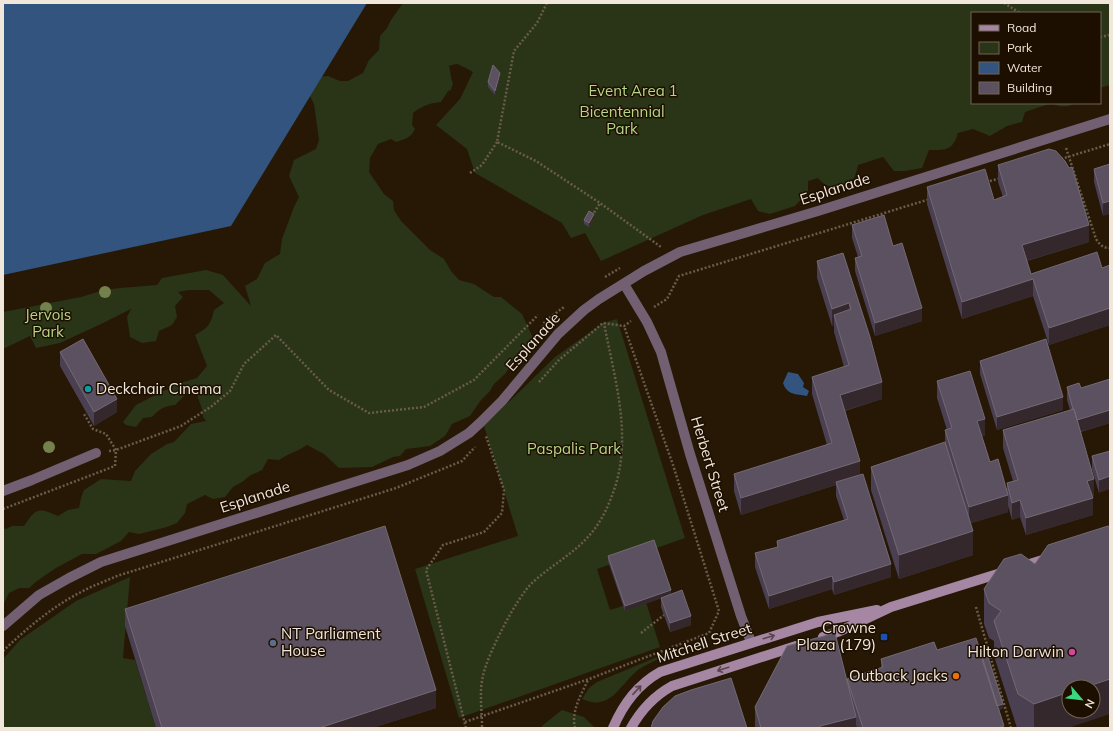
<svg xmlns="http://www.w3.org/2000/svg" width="1113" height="731" font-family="Mulish,sans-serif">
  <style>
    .green { fill: #293516 }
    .water { fill: #32547e }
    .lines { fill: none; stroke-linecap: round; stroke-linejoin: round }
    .path { stroke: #695c4b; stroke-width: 2.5; stroke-dasharray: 2 2; stroke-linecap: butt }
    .street { stroke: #726072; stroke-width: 10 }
    .secondary { stroke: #a587a4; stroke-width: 10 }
    .tree { fill: #75814d }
    .wall { fill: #4a4052 }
    .shaded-wall { fill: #34282d }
    .building { fill: #5c5161; stroke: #736974 }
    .oneway { stroke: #5a454a }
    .culture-dot { fill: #0f9aa8; stroke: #1d0f00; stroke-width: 1.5 }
    .transit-dot { fill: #1a4fb4; stroke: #1d0f00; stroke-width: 1.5 }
    .service-dot { fill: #5c6f8a; stroke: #1d0f00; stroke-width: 1.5 }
    .hotel-dot { fill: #d1479c; stroke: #1d0f00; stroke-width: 1.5 }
    .food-dot { fill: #e8710a; stroke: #1d0f00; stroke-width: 1.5 }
    .labels { text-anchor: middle; stroke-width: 3; stroke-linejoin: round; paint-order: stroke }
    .park-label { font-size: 15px; fill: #b6d788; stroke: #1d0f00 }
    .street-label { font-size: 15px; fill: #f0e6da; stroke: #1d0f00 }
    .poi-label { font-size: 15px; fill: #f0e6da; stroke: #1d0f00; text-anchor: end }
  </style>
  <rect width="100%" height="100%" fill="#261805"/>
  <path class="green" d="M403 3H1110V85L1100 88V13H972V103H1076C1068 107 1060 108 1052 103L1025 112 1022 122 1007 126 990 136 973 129 958 133C953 151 945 150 929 150L922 168 905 171H894L883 157 858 165C857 169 856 174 854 178 844 191 827 190 818 178L808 181V192L795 206 770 214 758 211 751 199 703 215 601 261 585 233 571 238 562 223 475 173 467 149 436 125 460 99 473 72C472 71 458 64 457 64 454 64 452 65 449 66 451 72 450 77 453 83L451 90 448 91 441 102C430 103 422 106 413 113L412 125 415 129C411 138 405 139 396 142L391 139 378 144 370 158 369 172 384 194 393 201 394 210 401 221 430 250 444 259 451 271 459 280 474 284 494 297H501L522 314 533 338 523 353 517 357 505 374 494 384 490 391 481 400 470 416 452 424 445 436 430 446 406 449 400 456 393 457 372 467 339 468 324 454 307 445C297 452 289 453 279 460L268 459 262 470 251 475 242 482 233 487 225 497 213 499 205 495 187 504 185 513 177 523 167 527 139 534 129 532 121 541 96 554H82L56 568 37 581 29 588H19L9 593 3 605V528L6 529 12 526H24C36 508 38 507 58 516L68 510 79 508 81 498 84 490 101 479 131 481 135 471 151 454 167 444 174 442 191 424 206 421 203 417C203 408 199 402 197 394H186L175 405C164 406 159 409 152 417L143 418 136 427 126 425 123 422 136 405 163 391 170 389 174 385 197 378 207 366 195 335C208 328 211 324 214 310L224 303 209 290H188L178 292 183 297 175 306 177 317 172 325 159 331 156 341 142 343 130 337 127 317 131 309 101 324 60 343 36 348 30 336 3 349V312L81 297 104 290 120 288 157 285 162 278 206 270 223 275 251 306 245 286 257 279 265 263 280 254 282 239 294 207 299 197 289 176 294 160 316 149 319 140 314 104 307 90 315 77 328 76 340 81H348L363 73 369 60 379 50 380 36 387 28 391 20Z
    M617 319 685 538 597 569 610 610 645 599 660 647 459 718 415 569 518 536 484 426 555 357 603 323Z
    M130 577 123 658 135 660 156 728H3V659L20 640 76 601Z
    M662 655 663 657C655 661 645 665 638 670 619 685 611 712 582 699L589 688 597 682Z
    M562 710 584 717 595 728H541L543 725Z"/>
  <path class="water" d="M3 3H367L231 226 3 275Z
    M788 372 798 374 804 383 803 387 809 391 807 396C796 394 787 395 783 383Z"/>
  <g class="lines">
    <path class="path" d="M547 3 537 23 514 51 497 142 536 161 600 203 661 247
      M1004 3 1020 13
      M1100 37 1110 35
      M1066 148 1096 239C1100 245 1103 248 1110 248
      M1061 159 1110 144
      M470 173 482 165 497 142
      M986 182 1001 178
      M592 216 600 203
      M605 277 620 268
      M654 307 667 299 679 276 930 199
      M541 331 545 321 564 307
      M539 382 559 360 603 323 624 326 631 321
      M109 451 116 450 181 426 212 406 230 391 244 364 276 335 329 390 369 413 424 407 474 380 538 315
      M3 509 115 466 116 450 106 434 93 429 84 414
      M976 607 1011 728
      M641 633 664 615
      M3 651C27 628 53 606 83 591 94 585 106 581 117 576L396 488 462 461 475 447
      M465 722 589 679 709 633 719 611 673 465 624 326
      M482 727C482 710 479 692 483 676 487 655 517 597 532 583 549 567 570 556 586 539 599 526 608 508 614 490 633 436 614 377 604 323
      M466 728 426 570 443 545 484 532 502 513 504 490 486 436
      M575 728C571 711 581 695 588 680"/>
    <path class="street" d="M624 284 647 322 661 352 690 454 741 616 751 642
      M3 491 32 480 96 453
      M3 626 39 595 69 578 101 562 408 465 440 451 469 433 481 422 502 401 558 334 584 310 599 299 644 271 680 252 818 211 1110 119"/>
    <path class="secondary" d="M823 637 840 631 891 607 1049 558
      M613 728C623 704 637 685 660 672L818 622 877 610
      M631 728C641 710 654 696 672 686L796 646"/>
  </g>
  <g class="tree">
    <circle cx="105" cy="292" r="6"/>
    <circle cx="46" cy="308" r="6"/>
    <circle cx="49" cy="447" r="6"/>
  </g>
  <path class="wall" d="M500 78 495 95 488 87V82Z
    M1110 164 1103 216 1094 182V169Z
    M998 165 1089 242 1027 261 1031 274 1102 268 1110 265V325L1049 345 1033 296 962 319 927 204V187L994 200 1003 197 998 182Z
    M594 219 589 227 584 224V220Z
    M852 225 893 246 922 321 875 336 855 271V258L858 257 852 238Z
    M843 253 882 399 845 411 860 475 891 577 834 595 832 589 769 609 755 567V553L777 547V541L844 520 836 496V485L741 515 734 491V474L827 445 812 394V377L844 367 834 332V325L832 326 817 278V261Z
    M60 352 117 412 94 426 60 366Z
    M980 361 1063 410 997 430 980 374Z
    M1110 379V423L1081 432 1094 496H1092L1093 515 1026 535 1020 517 1012 520 1008 506V512L971 523 973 555 899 579 871 490V467L945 444V430H947L937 398V381L985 436H982L990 462 1007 489V483L1013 481 1003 448V430L1070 410 1067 400V387L1081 388Z
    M1110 451 1099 493 1092 469V456Z
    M608 556 671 594 691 625 670 632 661 607V598L625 611 608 561Z
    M1004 559 1068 728H1017L994 656V641L989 638 984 624V589Z
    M125 609 436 708 372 728H156L125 626Z
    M937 650 982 659 1003 708 999 710 1004 728H857L856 725V728H755V707L847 681V679L881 668V659Z"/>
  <path class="shaded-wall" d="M500 73V78L495 95V91Z
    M1110 201V214L1103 216V203Z
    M594 214V219L589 227V223Z
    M1089 225V242L1022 262V245Z
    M1033 279V296L962 319V302Z
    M849 303V320L834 315V325L832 326V309Z
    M922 308V321L875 336V323Z
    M1110 308V325L1049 345V328Z
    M882 382V399L840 412V395Z
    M1063 397V410L997 430V417Z
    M117 399V412L94 426V412Z
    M1110 410V423L1076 433V420Z
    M985 419V436L977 438V421Z
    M860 461V478L836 482V485L741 515V498Z
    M1110 476V489L1099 493V480Z
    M1094 479V496L1087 498V481Z
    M1008 495V512L969 524V507Z
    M1093 498V515L1026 535V518Z
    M1020 500V517L1012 520V503Z
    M973 531V555L899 579V555Z
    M891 564V577L834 595V582Z
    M832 576V589L769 609V596Z
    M671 590V595L625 611V606Z
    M691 616V625L670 632V623Z
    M1110 679V714L1068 728H1034V704L1069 692V711H1093V687H1086Z
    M436 690V708L372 728H319Z
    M1003 704V708L993 711V707Z
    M856 717V728H820V726Z
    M1004 726V728H997Z"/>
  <path class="building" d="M493 65 500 73 495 91 488 82Z
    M1049 149 1056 151 1065 161 1069 168 1072 167 1089 225 1022 245 1031 274 1097 252 1102 268 1110 265V308L1049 328 1033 279 962 302 927 187 985 169 994 200 1007 195 998 165Z
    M1110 164V201L1103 203 1094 169Z
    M589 211 594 214 589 223 584 220Z
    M884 215 893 246 902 243 922 308 875 323 855 258 862 256 852 225Z
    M843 253 870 337 882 382 840 395 860 461 741 498 734 474 832 443 812 377 849 365 834 315 851 309 849 303 832 309 817 261Z
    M83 339 117 399 94 412 60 352Z
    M1046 339 1063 397 997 417 980 361Z
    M970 371 985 419 977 421 990 462 998 459 1008 495 969 507 945 430 952 428 937 381Z
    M1110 379V410L1077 420 1074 409H1073L1067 387 1079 383 1081 388Z
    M1074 409 1094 479 1087 481 1093 498 1026 518 1020 500 1012 503 1007 483 1018 480 1003 430Z
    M945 442 973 531 899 555 871 467Z
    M1110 451V476L1099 480 1092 456Z
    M863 474 891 564 834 582 832 576 769 596 755 553 778 547 777 541 848 519 836 482Z
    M385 526 436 690 319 728H162L125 609Z
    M1108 526 1110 527V679L1086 687H1069V692L1034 704 1018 694 994 621 1001 611 989 603 984 589 1004 559 1021 554 1035 564 1048 545Z
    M654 540 671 590 625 606 608 556Z
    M682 590 691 616 670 623 661 598Z
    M835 633 856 717 820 726V728H761L755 707 787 646Z
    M976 638 1004 726 997 728H863L847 679 883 667 881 659 934 642 937 650Z
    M988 657 1003 704 997 706 982 659Z
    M731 678 747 728H651L653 721 663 707 675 696 691 690Z"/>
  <defs><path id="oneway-shaft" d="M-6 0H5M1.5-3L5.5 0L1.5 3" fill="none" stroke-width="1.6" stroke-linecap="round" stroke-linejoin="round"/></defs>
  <g class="oneway">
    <use href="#oneway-shaft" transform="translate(769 637) rotate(-17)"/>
    <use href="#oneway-shaft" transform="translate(723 669) rotate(162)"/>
    <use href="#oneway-shaft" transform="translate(637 690) rotate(-47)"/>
  </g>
  <circle class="culture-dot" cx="88" cy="389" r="4"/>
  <rect class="transit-dot" x="880" y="633" width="8" height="8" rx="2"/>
  <circle class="service-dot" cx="273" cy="643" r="4"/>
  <circle class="hotel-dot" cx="1072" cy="652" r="4"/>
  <circle class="food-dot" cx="956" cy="676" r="4"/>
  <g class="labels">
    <g class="park-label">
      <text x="633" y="96">Event Area 1</text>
      <text x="622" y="117">Bicentennial<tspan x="622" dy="17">Park</tspan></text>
      <text x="48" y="320">Jervois<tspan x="48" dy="17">Park</tspan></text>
      <text x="574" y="454">Paspalis Park</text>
    </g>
    <g class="street-label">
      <text transform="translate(835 189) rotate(-18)" y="5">Esplanade</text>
      <text transform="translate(533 342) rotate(-48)" y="5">Esplanade</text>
      <text transform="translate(710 464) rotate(73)" y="5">Herbert Street</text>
      <text transform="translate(255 497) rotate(-18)" y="5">Esplanade</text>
      <text transform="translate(704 643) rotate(-18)" y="5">Mitchell Street</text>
    </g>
    <g class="poi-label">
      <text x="96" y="394" text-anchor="start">Deckchair Cinema</text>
      <text x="876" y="633">Crowne<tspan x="876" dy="17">Plaza (179)</tspan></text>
      <text x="281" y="639" text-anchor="start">NT Parliament<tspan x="281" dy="17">House</tspan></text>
      <text x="1064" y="657">Hilton Darwin</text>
      <text x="948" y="681">Outback Jacks</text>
    </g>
  </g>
  <rect width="1113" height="731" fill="none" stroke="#f0e6da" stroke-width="8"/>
  <rect x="971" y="12" width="130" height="92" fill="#1d0f00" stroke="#716557"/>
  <rect x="979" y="25" width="20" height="6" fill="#a587a4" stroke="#716557"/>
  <text x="1007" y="32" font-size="12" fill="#f0e6da">Road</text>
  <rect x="979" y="42" width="20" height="12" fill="#293516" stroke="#716557"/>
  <text x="1007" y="52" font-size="12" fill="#f0e6da">Park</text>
  <rect x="979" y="62" width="20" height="12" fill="#32547e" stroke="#716557"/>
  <text x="1007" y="72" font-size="12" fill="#f0e6da">Water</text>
  <rect x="979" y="82" width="20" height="12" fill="#5c5161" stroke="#716557"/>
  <text x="1007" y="92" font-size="12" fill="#f0e6da">Building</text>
  <g transform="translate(1081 699) rotate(118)"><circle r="19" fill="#1d0f00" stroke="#716557"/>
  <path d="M0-3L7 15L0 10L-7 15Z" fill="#3bd77e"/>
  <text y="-6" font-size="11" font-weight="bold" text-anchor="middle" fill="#f0e6da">N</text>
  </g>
</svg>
